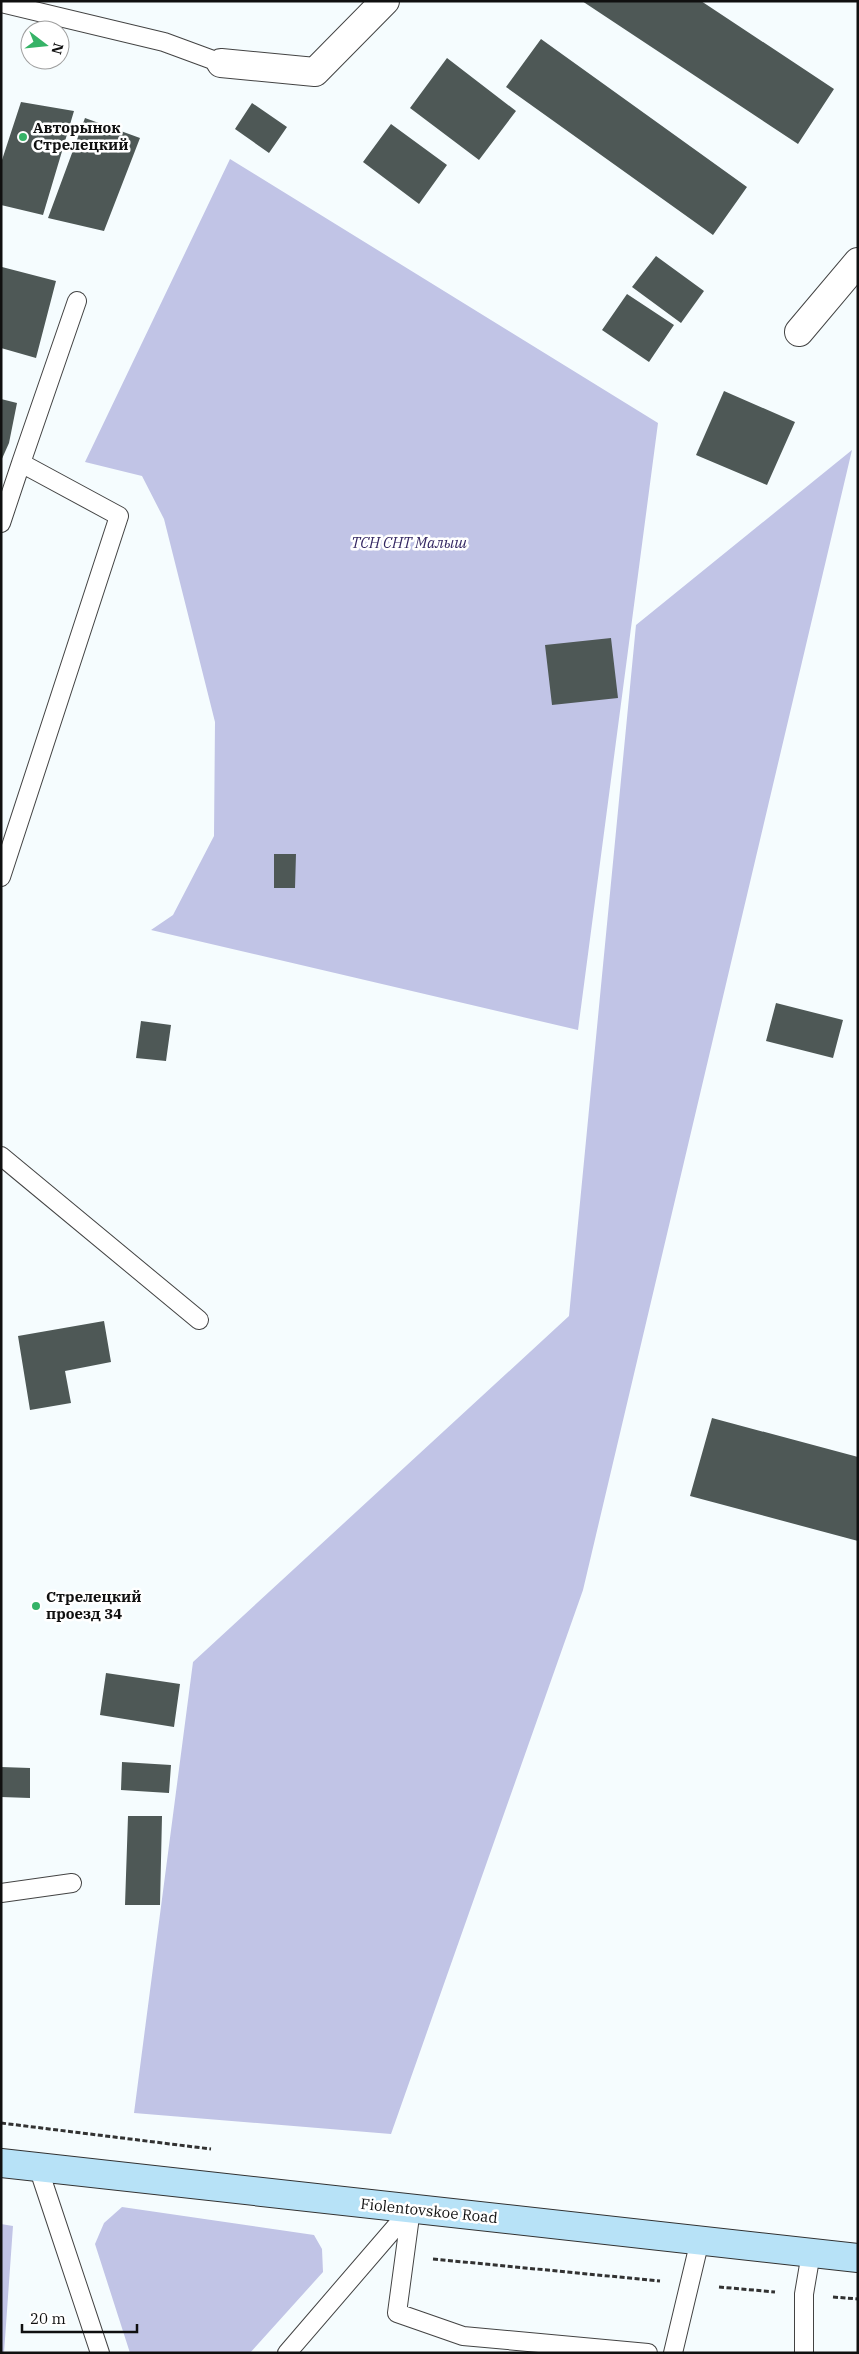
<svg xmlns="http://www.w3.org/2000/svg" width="859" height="2354" font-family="'IBM Plex Serif',serif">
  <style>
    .green { fill: #c1c4e6 }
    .building { fill: #4e5856 }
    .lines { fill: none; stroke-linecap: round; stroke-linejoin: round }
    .lane-casing { stroke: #434343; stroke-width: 20 }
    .street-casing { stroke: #434343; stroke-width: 30 }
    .secondary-casing { stroke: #323232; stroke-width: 30 }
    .path { stroke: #323232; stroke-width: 3; stroke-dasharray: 5 2.5; stroke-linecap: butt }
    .lane { stroke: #fff; stroke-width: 18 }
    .street { stroke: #fff; stroke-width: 28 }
    .secondary { stroke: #b7e2f7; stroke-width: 28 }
    .poi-dot { fill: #36b367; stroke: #fff; stroke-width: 2 }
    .labels { text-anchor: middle; stroke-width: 5; stroke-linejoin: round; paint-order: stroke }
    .poi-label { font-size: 15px; font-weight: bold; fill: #101010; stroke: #fff; text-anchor: start }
    .park-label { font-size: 15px; font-style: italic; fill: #342762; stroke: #fff }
    .street-label { font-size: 15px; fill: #101010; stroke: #fff }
  </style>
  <rect width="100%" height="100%" fill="#f5fcfe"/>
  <path class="green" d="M230 159 658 423 578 1030 151 930 173 915 214 836 215 722 164 519 142 476 85 462Z
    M852 450 583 1590 391 2134 134 2113 193 1662 569 1316 636 625Z
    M122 2207 314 2235 322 2249 323 2272 250 2353H130L95 2244 104 2223Z
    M1 2224 13 2226 4 2353H1Z"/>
  <path class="building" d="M582 1H701L834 89 798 144Z
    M541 39 747 187 713 235 506 87Z
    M447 58 516 111 479 160 410 108Z
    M21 102 74 111 43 215 1 205V163Z
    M252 103 287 127 269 153 235 129Z
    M85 118 140 138 104 231 48 218Z
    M391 124 447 165 419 204 363 162Z
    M656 256 704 291 681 323 632 287Z
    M2 267 56 281 36 358 1 348Z
    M627 294 674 325 649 362 602 330Z
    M724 391 795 422 767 485 696 455Z
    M1 399 17 403 9 443 1 461Z
    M611 638 618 698 552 705 545 645Z
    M274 854H296L295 888H274Z
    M776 1003 843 1020 833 1058 766 1041Z
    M141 1021 171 1025 166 1061 136 1058Z
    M104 1321 111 1362 65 1371 71 1403 30 1410 18 1336Z
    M712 1418 858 1457V1541L690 1496Z
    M106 1673 180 1684 174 1727 100 1715Z
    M122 1762 171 1765 169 1793 121 1790Z
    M1 1767 30 1768V1798L1 1797Z
    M128 1816H162L160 1905H125Z"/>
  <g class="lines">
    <g class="lane-casing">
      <path id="lane" d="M1 3 164 42 221 63
        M21 463 77 301
        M1 523 21 463 119 516 1 877
        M1 1156 199 1320
        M1 1893 72 1883
        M38 2167 100 2353
        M411 2209 397 2313 463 2336 648 2353
        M287 2353 411 2209
        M673 2353 700 2240
        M804 2353V2294L811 2253"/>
    </g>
    <g class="street-casing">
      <path id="street" d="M221 63 315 72 385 1
        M799 332 858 262"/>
    </g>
    <g class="secondary-casing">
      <path id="secondary" d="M1 2163 858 2258"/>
    </g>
    <path class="path" d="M1 2123 211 2149
      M433 2259 660 2281
      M719 2287 775 2292
      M833 2297 858 2299"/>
    <use href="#lane" class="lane"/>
    <use href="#street" class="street"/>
    <use href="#secondary" class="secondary"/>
  </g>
  <g class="poi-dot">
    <circle cx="23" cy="137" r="5"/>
    <circle cx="36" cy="1606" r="5"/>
  </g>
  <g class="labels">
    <g class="poi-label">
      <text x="33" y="133">Авторынок<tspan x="33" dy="17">Стрелецкий</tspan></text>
      <text x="46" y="1602">Стрелецкий<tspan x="46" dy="17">проезд 34</tspan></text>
    </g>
    <g class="park-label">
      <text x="409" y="548">ТСН СНТ Малыш</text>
    </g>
    <g class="street-label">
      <text transform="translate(429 2211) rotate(6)" y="5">Fiolentovskoe Road</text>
    </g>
  </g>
  <rect width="859" height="2354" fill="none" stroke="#101010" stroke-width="5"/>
  <g transform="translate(45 45) rotate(106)"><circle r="24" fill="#ffffff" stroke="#9f9f9f"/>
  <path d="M0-4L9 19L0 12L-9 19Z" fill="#36b367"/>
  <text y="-8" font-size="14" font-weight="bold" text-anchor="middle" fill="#101010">N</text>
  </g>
  <path d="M22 2324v8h115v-8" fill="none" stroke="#101010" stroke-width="2.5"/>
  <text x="30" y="2324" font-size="15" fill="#101010" stroke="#ffffff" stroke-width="4" paint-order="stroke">20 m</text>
</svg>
